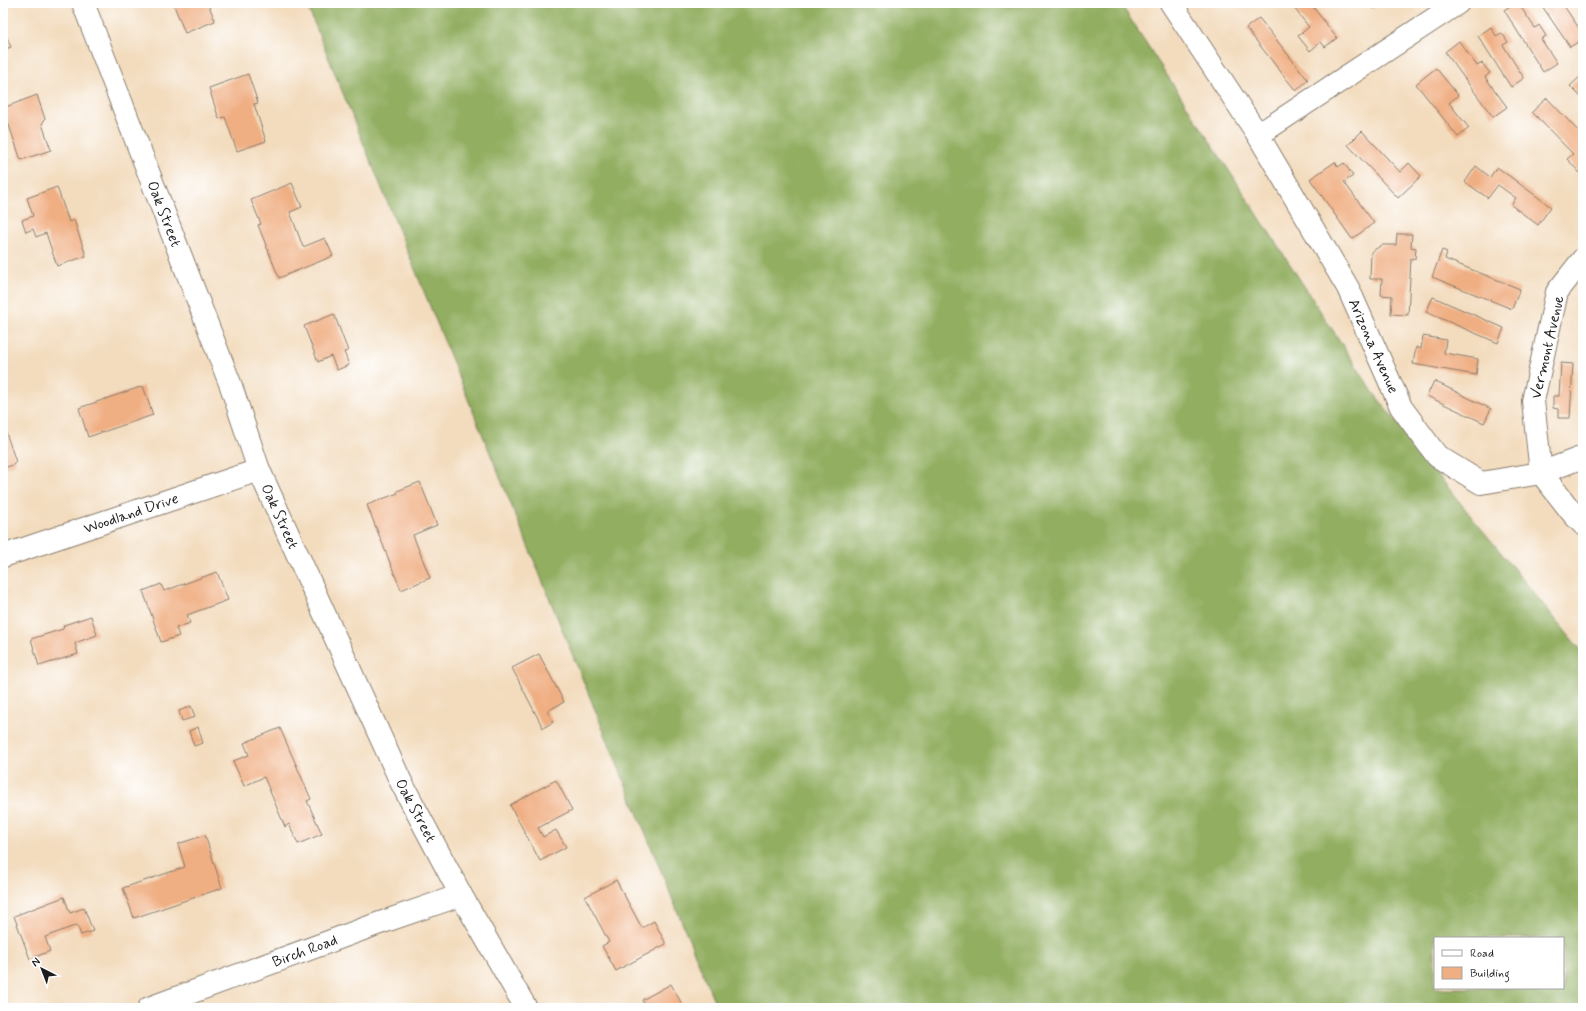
<svg xmlns="http://www.w3.org/2000/svg" width="1586" height="1011" font-family="Mynerve,sans-serif">
  <style>
    .forest { fill: #92ae60; stroke: #57653e; fill-rule: evenodd }
    .building { fill: #f0af83 }
    .lines { fill: none; stroke-linecap: round; stroke-linejoin: round }
    .street-casing { stroke: #887c6d; stroke-width: 24 }
    .street { stroke: #fff; stroke-width: 22 }
    .labels { text-anchor: middle; stroke-width: 3; stroke-linejoin: round; paint-order: stroke }
    .street-label { font-size: 15px; fill: #1c1c1c; stroke: #fff }
  </style>
  <rect width="100%" height="100%" fill="#fff"/>
  <filter id="ink" filterUnits="userSpaceOnUse"><feTurbulence type="fractalNoise" baseFrequency=".025" numOctaves="2"/><feDisplacementMap in="SourceGraphic" scale="8" xChannelSelector="R" yChannelSelector="G"/><feConvolveMatrix kernelMatrix="1 2 1 2 8 2 1 2 1" color-interpolation-filters="sRGB"/></filter>
  <filter id="wash" filterUnits="userSpaceOnUse"><feTurbulence type="fractalNoise" baseFrequency=".012" numOctaves="4" result="noise"/><feDisplacementMap in="SourceGraphic" scale="16" xChannelSelector="R" yChannelSelector="G"/><feGaussianBlur stdDeviation="0.9" result="paint"/><feColorMatrix in="noise" values="0 0 0 0 0 0 0 0 0 0 0 0 0 0 0 0 0 1.4 0 .05"/><feComposite in="paint" operator="in"/></filter>
  <g filter="url(#wash)">
    <rect width="100%" height="100%" fill="#f3dcbe"/>
    <path class="forest" d="M306 3H1120L1373 392 1457 499 1583 653V1008H717ZM1435 938H1563V988H1435Z"/>
    <g id="blocks">
      <path class="building" d="M173 3H208L215 21 185 33Z
        M1290 3H1310L1337 38 1325 47 1321 42 1310 51 1298 36 1309 27Z
        M1356 3H1367L1360 8Z
        M1369 3H1380L1373 9Z
        M1515 3H1518L1535 28 1539 25 1546 36 1541 39 1557 63 1543 72 1504 10Z
        M1540 3H1569L1564 6 1583 34V39L1570 47Z
        M1259 18 1308 80 1296 91 1246 28Z
        M1491 27 1496 36 1502 33 1508 42 1503 45 1524 78 1511 87 1478 36Z
        M3 28 11 47 3 50Z
        M1459 41 1477 66 1482 63 1490 73 1485 77 1507 107 1493 117 1445 52Z
        M1436 68 1458 95 1449 103 1469 128 1458 137 1416 84Z
        M248 74 258 103 254 104 266 141 237 151 225 117 219 119 209 88Z
        M1582 75 1583 76V99L1570 86Z
        M37 95 45 119 42 124 51 150 21 160 3 108Z
        M1547 98 1583 136V171L1580 173 1567 159 1573 154 1532 112Z
        M1362 131 1400 172 1409 163 1421 176 1398 198 1348 145Z
        M1335 162 1338 167 1344 163 1353 176 1344 182 1374 223 1352 239 1310 179Z
        M1476 166 1490 177 1497 167 1551 207 1538 225 1511 205 1516 198 1498 185 1488 198 1465 182Z
        M292 183 302 207 290 212 303 247 325 238 333 256 279 278 258 225 261 224 251 200Z
        M57 187 69 222 74 220 86 256 57 266 46 233 36 237 33 229 26 232 22 220 33 216 27 198Z
        M1397 234H1412L1411 247 1416 248 1415 259 1411 258 1408 315 1391 314 1392 296 1381 295 1382 279H1370L1371 252 1382 245H1396Z
        M1442 250 1447 252 1445 259 1520 289 1512 309 1432 277Z
        M1433 297 1504 328 1498 343 1426 312Z
        M334 314 348 351 344 352 349 365 337 370 331 356 318 362 304 326Z
        M1423 336 1446 340 1444 353 1478 359 1476 375 1413 364 1416 347 1421 349Z
        M1561 363 1573 364 1570 418H1558V409L1553 408V396H1559Z
        M1434 381 1491 409 1484 423 1427 396Z
        M143 386 153 415 88 437 79 408Z
        M3 424 16 462 13 465 3 468Z
        M420 482 437 525 413 535 430 578 401 590 367 505 398 493 397 491Z
        M217 572 228 600 187 615 190 623 176 628 179 636 161 642 143 591 161 584 164 591Z
        M91 616 97 635 75 643 78 654 39 666 31 639 63 629 64 625Z
        M539 654 564 702 547 711 553 722 543 728 512 668Z
        M191 706 195 717 182 721 179 711Z
        M198 727 203 743 194 746 189 731Z
        M280 728 311 799 307 801 322 834 298 844 289 824 285 827 264 777 244 786 233 761 249 755 244 743Z
        M556 780 572 810 538 828 543 837 556 830 566 847 540 861 510 805Z
        M205 835 222 888 134 918 123 888 185 867 178 844Z
        M616 880 642 928 654 921 666 944 616 971 602 946 609 942 585 897Z
        M64 897 70 913 84 908 93 931 81 935 77 925 45 937 50 951 30 959 14 916Z
        M671 984 684 1008H646L642 1000Z"/>
    </g>
  </g>
  <g filter="url(#ink)">
    <use href="#blocks" fill-opacity="0" stroke="#887c6d" stroke-width="1"/>
    <g class="lines">
      <g class="street-casing">
        <g id="street">
          <path id="s1" d="M83 3 231 386 259 470 401 782 461 895 526 1008"/>
          <path id="s2" d="M1171 3 1258 135 1348 288 1401 407 1437 456 1481 483 1541 473 1583 457"/>
          <path d="M1258 135 1458 3"/>
          <path d="M1583 259 1557 292 1533 401 1541 473 1574 515 1583 524"/>
          <path id="s3" d="M3 556 259 470"/>
          <path id="s4" d="M149 1008 377 924 461 895"/>
        </g>
      </g>
      <use href="#street" class="street"/>
    </g>
  </g>
  <g class="labels">
    <g class="street-label">
      <text dy="5" stroke="none"><textPath href="#s1" startOffset="226">Oak Street</textPath></text>
      <text dy="5" stroke="none"><textPath href="#s2" startOffset="399">Arizona Avenue</textPath></text>
      <text transform="translate(1547 347) rotate(-77)" y="5">Vermont Avenue</text>
      <text dy="5" stroke="none"><textPath href="#s3" startOffset="135">Woodland Drive</textPath></text>
      <text dy="5" stroke="none"><textPath href="#s1" startOffset="550">Oak Street</textPath></text>
      <text dy="5" stroke="none"><textPath href="#s1" startOffset="874">Oak Street</textPath></text>
      <text dy="5" stroke="none"><textPath href="#s4" startOffset="166">Birch Road</textPath></text>
    </g>
  </g>
  <rect width="1586" height="1011" fill="none" stroke="#fff" stroke-width="16"/>
  <rect x="1434" y="937" width="130" height="52" fill="#ffffff" stroke="#a4a4a4"/>
  <rect x="1442" y="950" width="20" height="6" fill="#ffffff" stroke="#a4a4a4"/>
  <text x="1470" y="957" font-size="12" fill="#1c1c1c">Road</text>
  <rect x="1442" y="967" width="20" height="12" fill="#f0af83" stroke="#a4a4a4"/>
  <text x="1470" y="977" font-size="12" fill="#1c1c1c">Building</text>
  <g transform="translate(42 969) rotate(318)" stroke="#ffffff" stroke-width="3" paint-order="stroke">
  <path d="M0-3L7 15L0 10L-7 15Z" fill="#1c1c1c"/>
  <text y="-6" font-size="11" font-weight="bold" text-anchor="middle" fill="#1c1c1c">N</text>
  </g>
</svg>
